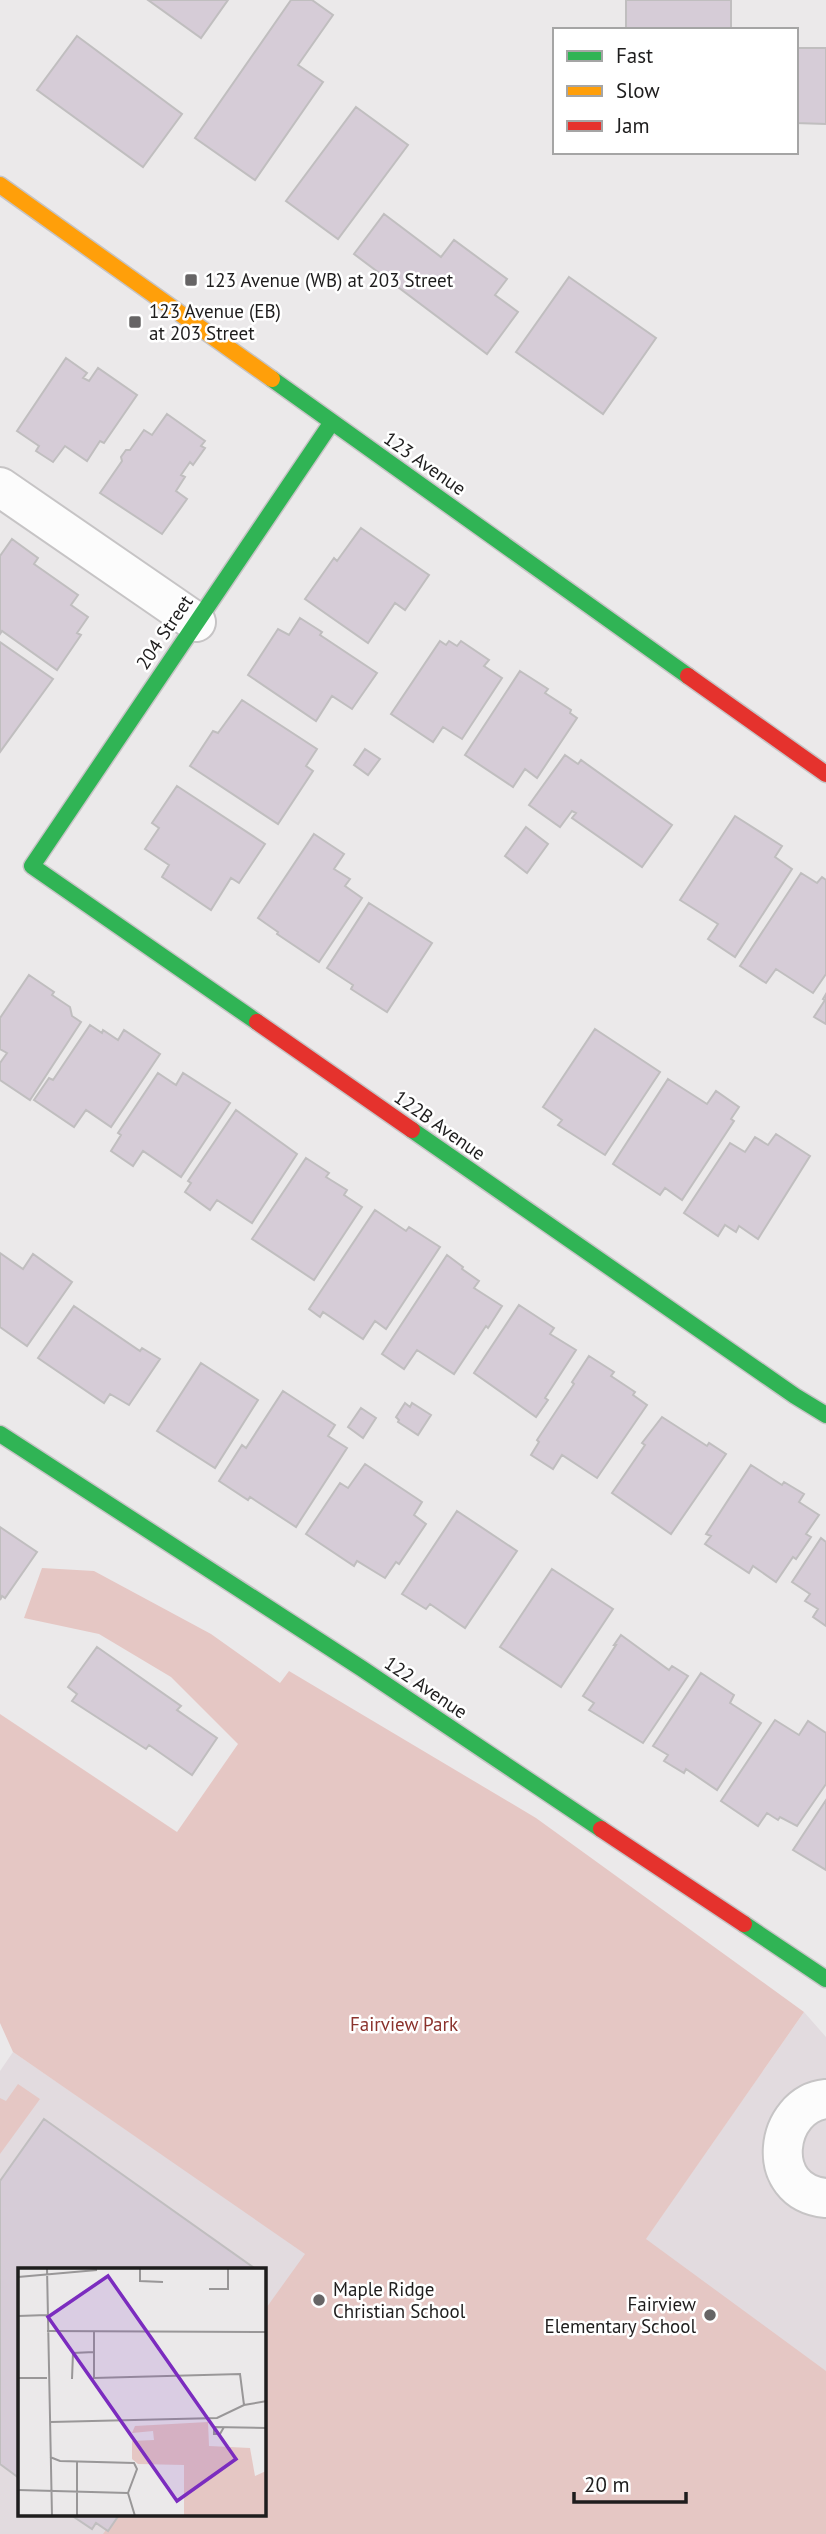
<svg xmlns="http://www.w3.org/2000/svg" width="826" height="2534" font-family="'PT Sans',sans-serif">
  <style>
    .built { fill: #e2dbdf; fill-rule: evenodd }
    .green { fill: #e5c7c4 }
    .building { fill: #d6ccd7; stroke: #c0bebf; stroke-width: 2 }
    .lines { fill: none; stroke-linecap: round; stroke-linejoin: round }
    .street-casing { stroke: #c6c4c5; stroke-width: 42 }
    .fast-casing { stroke: #c6c4c5; stroke-width: 19 }
    .slow-casing { stroke: #c6c4c5; stroke-width: 19 }
    .jam-casing { stroke: #c6c4c5; stroke-width: 19 }
    .street { stroke: #fcfcfc; stroke-width: 38 }
    .fast { stroke: #30b455; stroke-width: 16 }
    .slow { stroke: #ff9f0a; stroke-width: 16 }
    .jam { stroke: #e5322d; stroke-width: 16 }
    .poi-dot { fill: #666465; stroke: #fff; stroke-width: 2.5 }
    .labels { text-anchor: middle; stroke-width: 5; stroke-linejoin: round; paint-order: stroke }
    .poi-label { font-size: 19px; fill: #1e1d1d; stroke: #fff; text-anchor: start }
    .street-label { font-size: 19px; fill: #1e1d1d; stroke: #fff }
    .park-label { font-size: 19px; fill: #8b332d; stroke: #fff }
    .inset-road { fill: none; stroke: #999798; stroke-width: 2 }
    .view { fill: #7b2cbf; fill-opacity: 0.15; stroke: #7b2cbf; stroke-width: 3.5 }
    .inset-edge { fill: none; stroke: #1e1d1d; stroke-width: 3.5 }
  </style>
  <rect width="100%" height="100%" fill="#ebe9ea"/>
  <path class="built" d="M804 2012 826 2037V2534H0V2071L13 2052 529 2406ZM19 2270H264V2515H19Z"/>
  <path class="green" d="M42 1568 94 1571 211 1634 280 1683 289 1671 536 1818 804 2012 646 2239 826 2371V2534H103L117 2515H264V2311L305 2254 13 2052 0 2023V1714L177 1832 238 1744 171 1677 99 1634 24 1618Z
    M18 2084 40 2099 0 2154V2098L6 2101Z"/>
  <path class="building" d="M148 0H228L201 38Z
    M291 0H312L333 15 298 65 323 82 255 180 195 138Z
    M626 0H731V30H626Z
    M77 36 182 114 143 167 37 90Z
    M796 48H826V124L796 123Z
    M356 107 408 145 338 239 286 201Z
    M384 214 441 257 454 240 507 279 495 295 518 312 487 354 354 254Z
    M569 277 656 338 603 414 516 352Z
    M66 358 87 373 83 378 89 381 98 368 137 395 104 443 100 441 87 461 65 446 53 462 36 451 39 446 17 431Z
    M167 414 205 441 201 446 205 448 193 465 190 462 181 475 185 477 176 491 187 499 162 534 100 493 122 461 121 457 126 450H130L144 430 152 435Z
    M361 528 429 575 405 610 395 603 368 643 305 599 334 558 337 561Z
    M12 539 38 558 34 564 78 595 71 605 88 617 77 633 81 635 57 670 2 631 0 634V556Z
    M300 618 322 632 320 635 377 673 352 709 332 696 316 721 248 675 278 629 289 635Z
    M440 641 446 645 449 641 457 646 461 641 489 660 484 666 502 678 462 739 443 727 433 742 391 714Z
    M0 642 53 679 0 752Z
    M520 671 548 689 545 693 571 710 570 713 577 718 537 778 525 769 513 787 465 755Z
    M242 700 317 749 306 766 313 771 278 824 190 766 213 731 218 733Z
    M365 749 380 759 368 775 354 765Z
    M565 755 578 764 581 760 672 825 642 867 572 818 576 813 572 811 560 827 529 805Z
    M177 786 265 844 239 883 231 878 211 910 162 877 169 865 145 849 159 828 152 823Z
    M735 816 782 846 775 857 792 869 735 957 708 939 718 924 680 900Z
    M526 827 548 844 527 873 505 856Z
    M314 834 344 854 334 869 350 879 345 886 362 898 319 962 277 934 278 932 258 918Z
    M801 873 817 883 822 877 826 880V974L813 993 776 969 766 983 740 966Z
    M369 903 432 943 387 1012 351 989 353 985 327 968Z
    M29 975 54 992 52 995 70 1007 72 1016 81 1022 30 1100 0 1080V1063L7 1053 0 1049V1018Z
    M826 994V1024L814 1017 825 1000 823 999Z
    M90 1025 102 1033 103 1030 118 1040 124 1030 160 1054 111 1127 86 1110 74 1127 34 1100 49 1078 53 1080Z
    M595 1029 660 1072 605 1155 558 1125 562 1120 543 1107Z
    M158 1073 176 1085 183 1073 230 1103 181 1177 143 1151 133 1166 111 1151 121 1135 118 1133Z
    M668 1079 707 1104 716 1091 739 1107 731 1119 734 1121 682 1200 665 1188 660 1195 613 1164Z
    M236 1110 297 1154 252 1223 217 1200 210 1210 185 1192 191 1183 188 1181Z
    M776 1134 810 1156 758 1239 739 1226 736 1232 725 1225 718 1236 684 1213 730 1143 745 1152 755 1137 768 1145Z
    M306 1158 329 1173 326 1177 347 1190 344 1195 362 1207 314 1280 252 1239Z
    M375 1210 406 1231 409 1227 440 1247 386 1329 375 1321 363 1339 323 1312 320 1317 309 1309Z
    M0 1253 23 1269 33 1254 72 1282 27 1346 0 1327Z
    M447 1255 463 1267 462 1269 479 1281 474 1288 502 1306 488 1328 486 1326 454 1374 417 1350 404 1369 382 1354Z
    M519 1305 554 1328 550 1334 576 1350 545 1398 548 1400 536 1417 474 1373Z
    M74 1306 140 1351 142 1348 160 1359 129 1405 110 1394 104 1403 38 1358Z
    M589 1356 614 1372 611 1376 635 1392 633 1395 647 1405 597 1478 562 1455 553 1469 531 1455 539 1442 537 1440 574 1384 572 1382Z
    M201 1363 258 1400 215 1468 157 1431Z
    M283 1391 335 1425 328 1436 347 1448 296 1527 250 1497 248 1500 219 1481 242 1445 246 1448Z
    M405 1403 410 1407 412 1403 431 1415 418 1435 398 1422 399 1420 396 1417Z
    M361 1408 376 1418 363 1438 348 1427Z
    M662 1417 707 1446 709 1443 726 1454 671 1534 612 1493 645 1445 642 1443Z
    M365 1464 422 1502 414 1515 426 1524 399 1564 396 1562 385 1578 357 1561 354 1566 306 1534 340 1483 348 1488Z
    M751 1465 782 1485 784 1482 804 1494 799 1502 819 1515 806 1534 811 1537 796 1559 793 1557 776 1582 753 1566 749 1573 705 1544 711 1536 706 1534Z
    M457 1511 517 1551 465 1628 430 1604 426 1609 402 1594Z
    M0 1527 37 1552 5 1598 2 1596 0 1600Z
    M821 1538 826 1542V1626L813 1617 818 1609 805 1601 810 1594 792 1582Z
    M552 1569 613 1609 561 1687 500 1647Z
    M621 1635 669 1670 672 1666 688 1676 643 1743 589 1710 594 1703 583 1696 616 1645H614Z
    M97 1647 181 1706 177 1710 217 1738 192 1775 149 1745 146 1749 72 1701 77 1694 68 1687Z
    M701 1673 734 1695 730 1703 761 1723 717 1790 686 1769 684 1773 664 1761 668 1755 653 1746Z
    M775 1720 799 1735 808 1721 826 1733V1784L797 1826 780 1817 778 1820 767 1813 758 1826 721 1801Z
    M826 1800V1870L793 1850Z
    M44 2119 257 2270H19V2478L0 2464V2181Z
    M71 2515H119L108 2531 96 2523 92 2529Z"/>
  <g class="lines">
    <g class="street-casing">
      <path id="street" d="M0 487 196 622
        M826 2099C775 2104 762 2192 826 2198"/>
    </g>
    <g class="fast-casing">
      <path id="fast" d="M272 379 688 676
        M257 1022 32 866 332 422
        M412 1130 795 1396 826 1415
        M0 1434 361 1668 601 1829
        M744 1924 826 1979"/>
    </g>
    <g class="slow-casing">
      <path id="slow" d="M0 185 272 379"/>
    </g>
    <g class="jam-casing">
      <path id="jam" d="M688 676 826 774
        M257 1022 412 1130
        M601 1829 744 1924"/>
    </g>
    <use href="#street" class="street"/>
    <use href="#fast" class="fast"/>
    <use href="#slow" class="slow"/>
    <use href="#jam" class="jam"/>
  </g>
  <g class="poi-dot">
    <rect x="184" y="273" width="14" height="14" rx="3.5"/>
    <rect x="128" y="315" width="14" height="14" rx="3.5"/>
    <circle cx="319" cy="2300" r="7"/>
    <circle cx="710" cy="2315" r="7"/>
  </g>
  <g class="labels">
    <g class="poi-label">
      <text x="205" y="287">123 Avenue (WB) at 203 Street</text>
      <text x="149" y="318">123 Avenue (EB)<tspan x="149" dy="22">at 203 Street</tspan></text>
      <text x="333" y="2296">Maple Ridge<tspan x="333" dy="22">Christian School</tspan></text>
      <text x="696" y="2311" text-anchor="end">Fairview<tspan x="696" dy="22">Elementary School</tspan></text>
    </g>
    <g class="street-label">
      <text transform="translate(425 463) rotate(35)" y="7">123 Avenue</text>
      <text transform="translate(164 632) rotate(-56)" y="7">204 Street</text>
      <text transform="translate(440 1125) rotate(35)" y="7">122B Avenue</text>
      <text transform="translate(426 1687) rotate(34)" y="7">122 Avenue</text>
    </g>
    <g class="park-label">
      <text x="404" y="2031">Fairview Park</text>
    </g>
  </g>
  <g transform="translate(18 2268)">
    <rect width="248" height="248" fill="#ebe9ea"/>
    <path d="M190 154 191 178 232 180 237 208 248 203V248H166V197L120 196 114 191V173L136 172 135 163 114 165 117 158Z" fill="#e5c7c4"/>
    <path class="inset-road" d="M29 0 34 248M122 0V13L145 14M0 9 79 2M191 21H210V0M0 48 29 47M29 63 249 64M76 63V110L222 106 226 137M0 110H29M54 111 55 85 76 84M33 154 199 150 226 137 249 133M206 159 202 166H196V159L249 160M32 189 42 193 116 195 119 201 110 225 117 248M59 194V248M0 222 110 225"/>
    <path class="view" d="M90 8 218 191 159 233 30 49Z"/>
    <rect width="248" height="248" class="inset-edge"/>
  </g>
  <rect x="553" y="28" width="245" height="126" fill="#ffffff" stroke="#a5a5a5" stroke-width="2"/>
  <rect x="567" y="51" width="35" height="10" fill="#30b455" stroke="#a5a5a5" stroke-width="2"/>
  <text x="616" y="63" font-size="21" fill="#1e1d1d">Fast</text>
  <rect x="567" y="86" width="35" height="10" fill="#ff9f0a" stroke="#a5a5a5" stroke-width="2"/>
  <text x="616" y="98" font-size="21" fill="#1e1d1d">Slow</text>
  <rect x="567" y="121" width="35" height="10" fill="#e5322d" stroke="#a5a5a5" stroke-width="2"/>
  <text x="616" y="133" font-size="21" fill="#1e1d1d">Jam</text>
  <path d="M574 2492v10h112v-10" fill="none" stroke="#1e1d1d" stroke-width="3.5"/>
  <text x="584" y="2492" font-size="21" fill="#1e1d1d" stroke="#ffffff" stroke-width="5" paint-order="stroke">20 m</text>
</svg>
